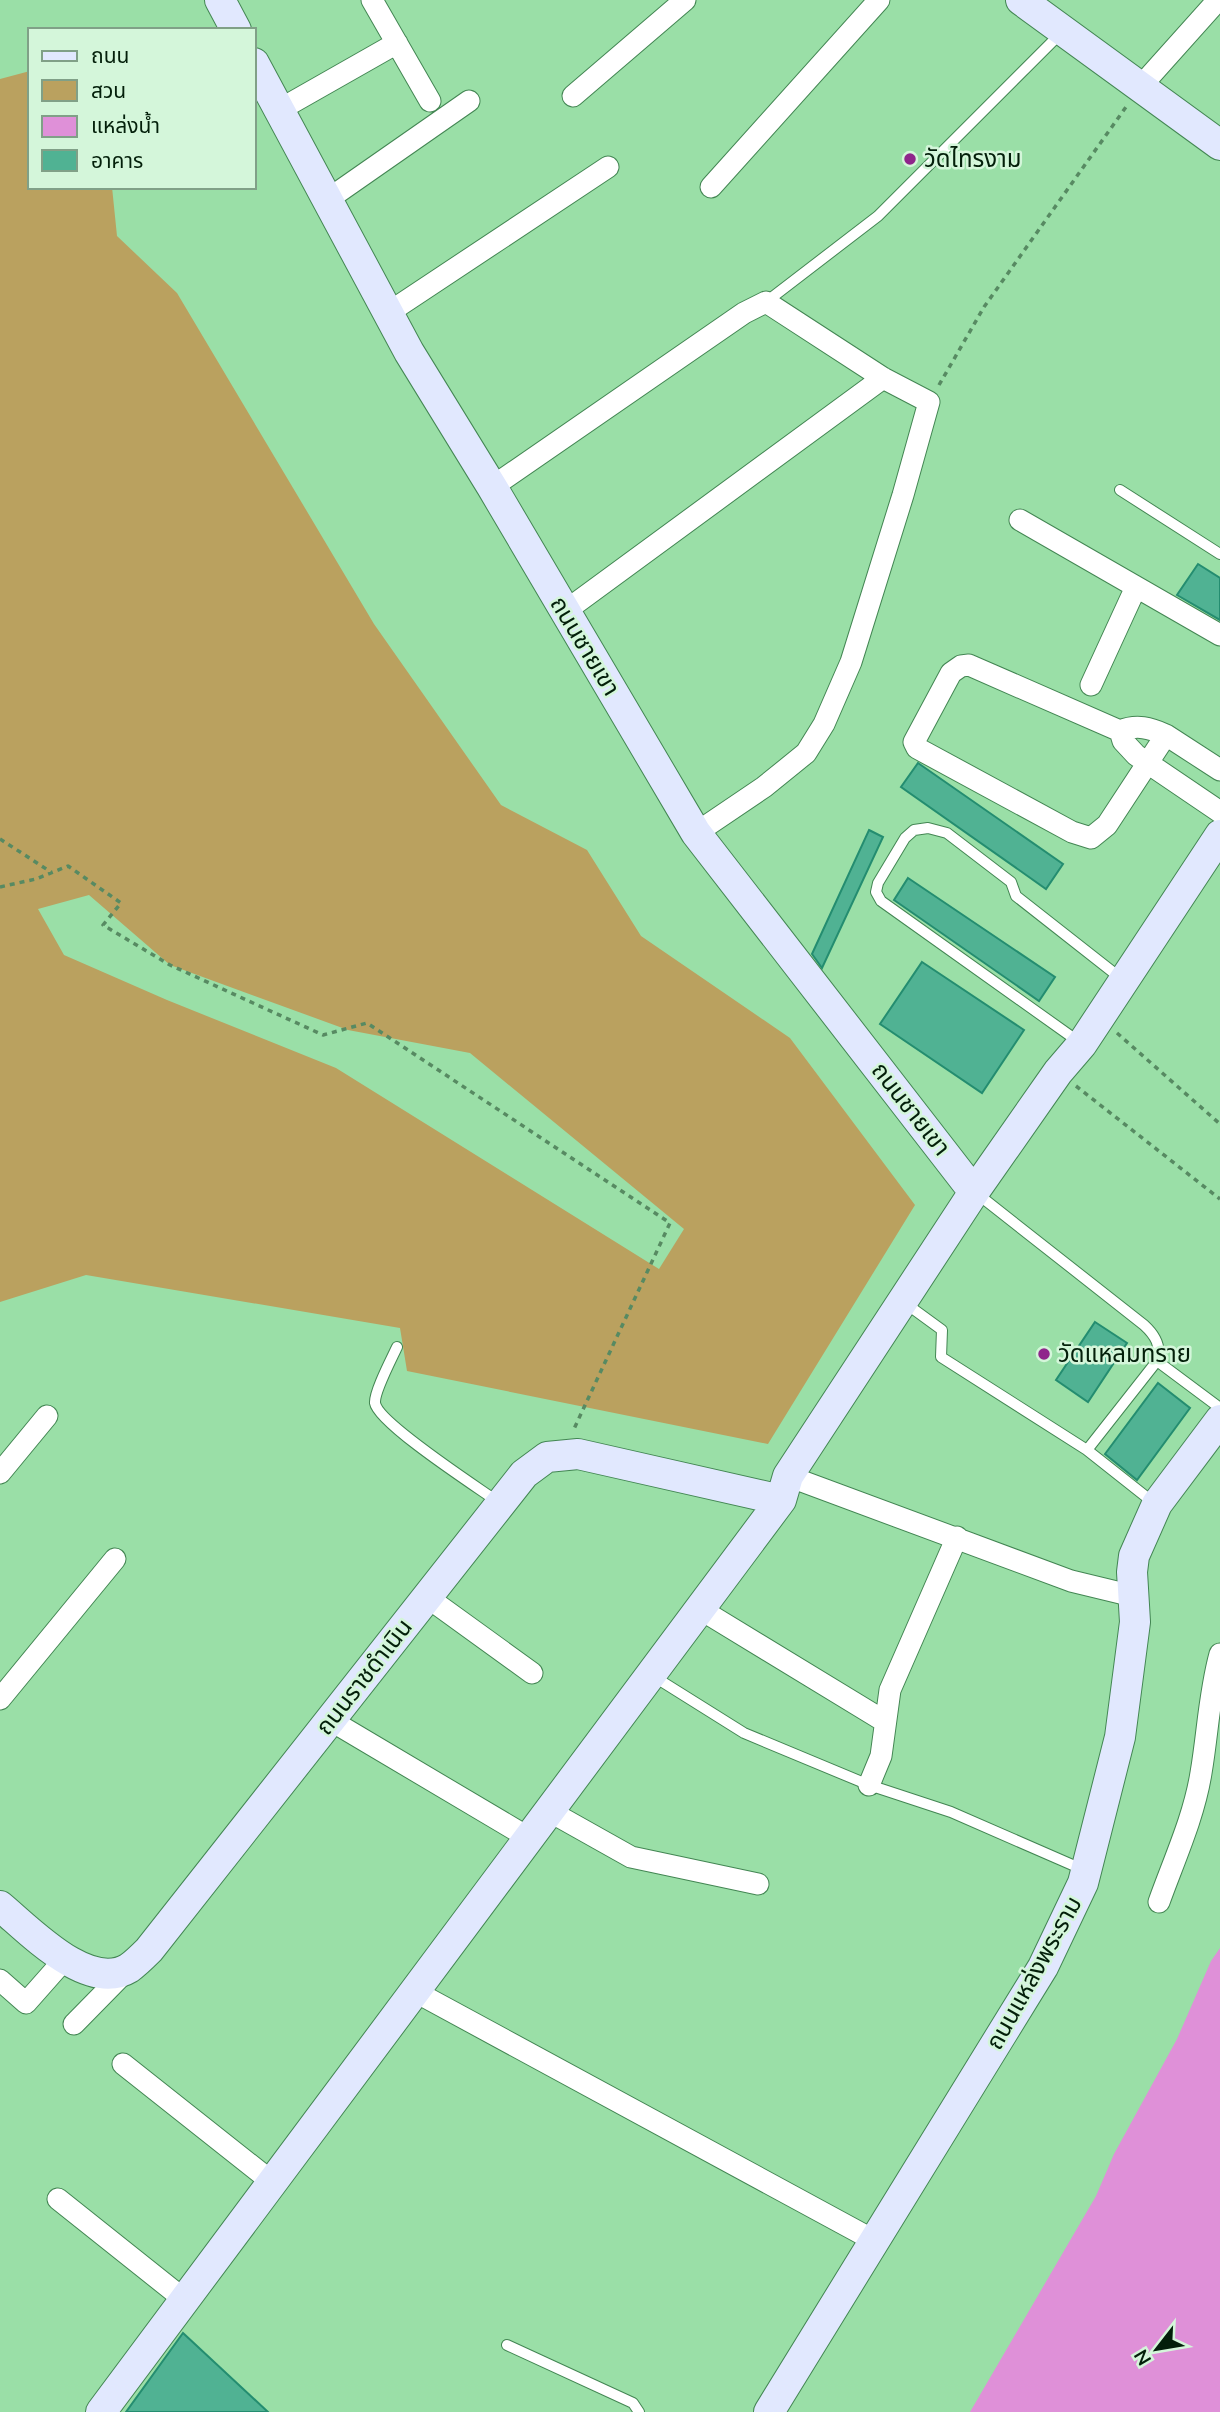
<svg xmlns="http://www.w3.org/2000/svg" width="1220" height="2412" font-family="Mulish,'Noto Sans Thai',sans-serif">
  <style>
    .green { fill: #baa15f; fill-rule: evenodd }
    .water { fill: #df90d8 }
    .building { fill: #50b293; stroke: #248d70; stroke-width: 2 }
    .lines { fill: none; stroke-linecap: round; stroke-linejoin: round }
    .lane-casing { stroke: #438653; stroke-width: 12 }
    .street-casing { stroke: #438653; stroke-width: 23 }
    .secondary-casing { stroke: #438653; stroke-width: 32 }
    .path { stroke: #578a62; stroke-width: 3.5; stroke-dasharray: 5 5; stroke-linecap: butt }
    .lane { stroke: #fff; stroke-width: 10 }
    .street { stroke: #fff; stroke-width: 21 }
    .secondary { stroke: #e1e8fe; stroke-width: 30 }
    .poi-dot { fill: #8f268b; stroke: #d4f6da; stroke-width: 2.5 }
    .labels { text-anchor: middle; stroke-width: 5; stroke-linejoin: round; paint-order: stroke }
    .poi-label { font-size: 24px; fill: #031f0a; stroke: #d4f6da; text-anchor: start }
    .street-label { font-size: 24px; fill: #031f0a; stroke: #d4f6da }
  </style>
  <rect width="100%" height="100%" fill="#9adfa7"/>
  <path class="green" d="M30 71V187H112L117 236 177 293 374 624 501 805 587 850 641 936 790 1038 915 1205 768 1444 407 1371 400 1328 86 1275 0 1302V79ZM89 895 170 965 348 1030 470 1053 684 1229 659 1269 336 1068 167 1000 64 955 38 909Z"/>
  <path class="water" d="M1220 1948V2412H970L1096 2196 1114 2154 1177 2039 1211 1961Z"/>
  <path class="building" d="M1198 564 1220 578V620L1177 595Z
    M918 763 1063 864 1046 889 901 787Z
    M869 830 883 837 822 968 812 954Z
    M908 878 1055 977 1039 1001 894 900Z
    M922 962 1024 1030 982 1093 880 1024Z
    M1095 1322 1127 1343 1088 1402 1056 1380Z
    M1158 1383 1190 1408 1137 1480 1105 1454Z
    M183 2333 268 2412H126Z"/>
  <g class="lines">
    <g class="lane-casing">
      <path id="lane" d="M766 302 878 216 1061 33
        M1120 490 1220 554
        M1079 1042 881 901 876 892 878 883 905 838 914 830 928 828 947 833 1011 882 1016 896 1123 980
        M905 1303 942 1330 941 1357 1087 1450 1157 1361C1162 1346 1155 1335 1144 1325L975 1192
        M397 1347C392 1358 374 1392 375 1403 378 1423 477 1487 498 1502
        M1157 1361 1220 1408
        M1087 1450 1154 1503
        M653 1676 744 1733 869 1785 951 1812 1084 1870
        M507 2345 633 2403 639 2412"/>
    </g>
    <g class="street-casing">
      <path id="street" d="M372 0 430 101
        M1141 86 1218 0
        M573 96 685 0
        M279 110 397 43
        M711 187 879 0
        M327 200 469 101
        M388 313 608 167
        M492 487 744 313 766 302 883 378 929 402 903 495 851 662 824 724 806 753 764 787 696 833
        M1020 520 1220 635
        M564 612 883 378
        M1091 685 1136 587
        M1120 731 1123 741 1136 755 1220 812
        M1166 735 1107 825 1091 838 1072 832 917 748 914 742 951 673 961 666 969 665 1120 731C1137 724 1150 728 1166 735L1220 770
        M0 1473 47 1416
        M788 1476 1071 1581 1133 1596
        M427 1597 532 1673
        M700 1609 884 1721
        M0 1699 115 1559
        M330 1720 529 1838
        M869 1785 881 1756 890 1690 957 1537
        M549 1811 631 1857 758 1884
        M1159 1902C1174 1860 1194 1817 1201 1773 1208 1732 1209 1694 1220 1654
        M0 1980 26 2003 64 1960
        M414 1991 875 2241
        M74 2024 128 1969
        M123 2064 272 2182
        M58 2199 186 2301"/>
    </g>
    <g class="secondary-casing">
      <path id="secondary" d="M220 0 236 30
        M1021 0 1220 145
        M254 63 409 352 492 487 696 833 974 1192
        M0 1906C29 1930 88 1993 129 1968 136 1963 143 1956 149 1950L524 1474 547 1457 578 1454 781 1500
        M101 2412 781 1500 788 1476 974 1192 1058 1072 1082 1044 1220 835
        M769 2412 1043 1967 1083 1883 1120 1737 1135 1622 1132 1572 1134 1556 1157 1504 1220 1420"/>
    </g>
    <path class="path" d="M939 385 984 307 1126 107
      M0 839 51 872
      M0 887 36 879 68 866 121 903 103 925 170 965 323 1035 367 1023 670 1223 573 1431
      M1117 1033 1220 1124
      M1076 1086 1220 1199"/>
    <use href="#lane" class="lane"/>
    <use href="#street" class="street"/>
    <use href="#secondary" class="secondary"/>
  </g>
  <g class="poi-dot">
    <circle cx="910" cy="159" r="7"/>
    <circle cx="1044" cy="1354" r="7"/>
  </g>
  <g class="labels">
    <g class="poi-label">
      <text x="924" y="167">วัดไทรงาม</text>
      <text x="1058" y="1362">วัดแหลมทราย</text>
    </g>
    <g class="street-label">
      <text transform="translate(585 646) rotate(59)" y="8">ถนนชายเขา</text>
      <text transform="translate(911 1109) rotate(52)" y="8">ถนนชายเขา</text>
      <text transform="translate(364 1677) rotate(-52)" y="8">ถนนราชดำเนิน</text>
      <text transform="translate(1034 1973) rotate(-61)" y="8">ถนนแหล่งพระราม</text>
    </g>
  </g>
  <rect x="28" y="28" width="228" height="161" fill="#d4f6da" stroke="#80a087" stroke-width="2"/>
  <rect x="42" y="51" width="35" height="10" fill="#e1e8fe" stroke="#80a087" stroke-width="2"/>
  <text x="91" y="63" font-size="21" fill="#031f0a">ถนน</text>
  <rect x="42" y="80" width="35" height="21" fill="#baa15f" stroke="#80a087" stroke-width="2"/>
  <text x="91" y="98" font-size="21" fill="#031f0a">สวน</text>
  <rect x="42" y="116" width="35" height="21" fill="#df90d8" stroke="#80a087" stroke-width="2"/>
  <text x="91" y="133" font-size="21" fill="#031f0a">แหล่งน้ำ</text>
  <rect x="42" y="150" width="35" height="21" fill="#50b293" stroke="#80a087" stroke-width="2"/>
  <text x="91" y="168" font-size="21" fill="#031f0a">อาคาร</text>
  <g transform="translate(1157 2349) rotate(239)" stroke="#d4f6da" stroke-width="5" paint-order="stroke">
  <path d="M0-5L12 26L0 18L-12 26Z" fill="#031f0a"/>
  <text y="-10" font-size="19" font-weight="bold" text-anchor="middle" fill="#031f0a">N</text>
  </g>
</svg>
